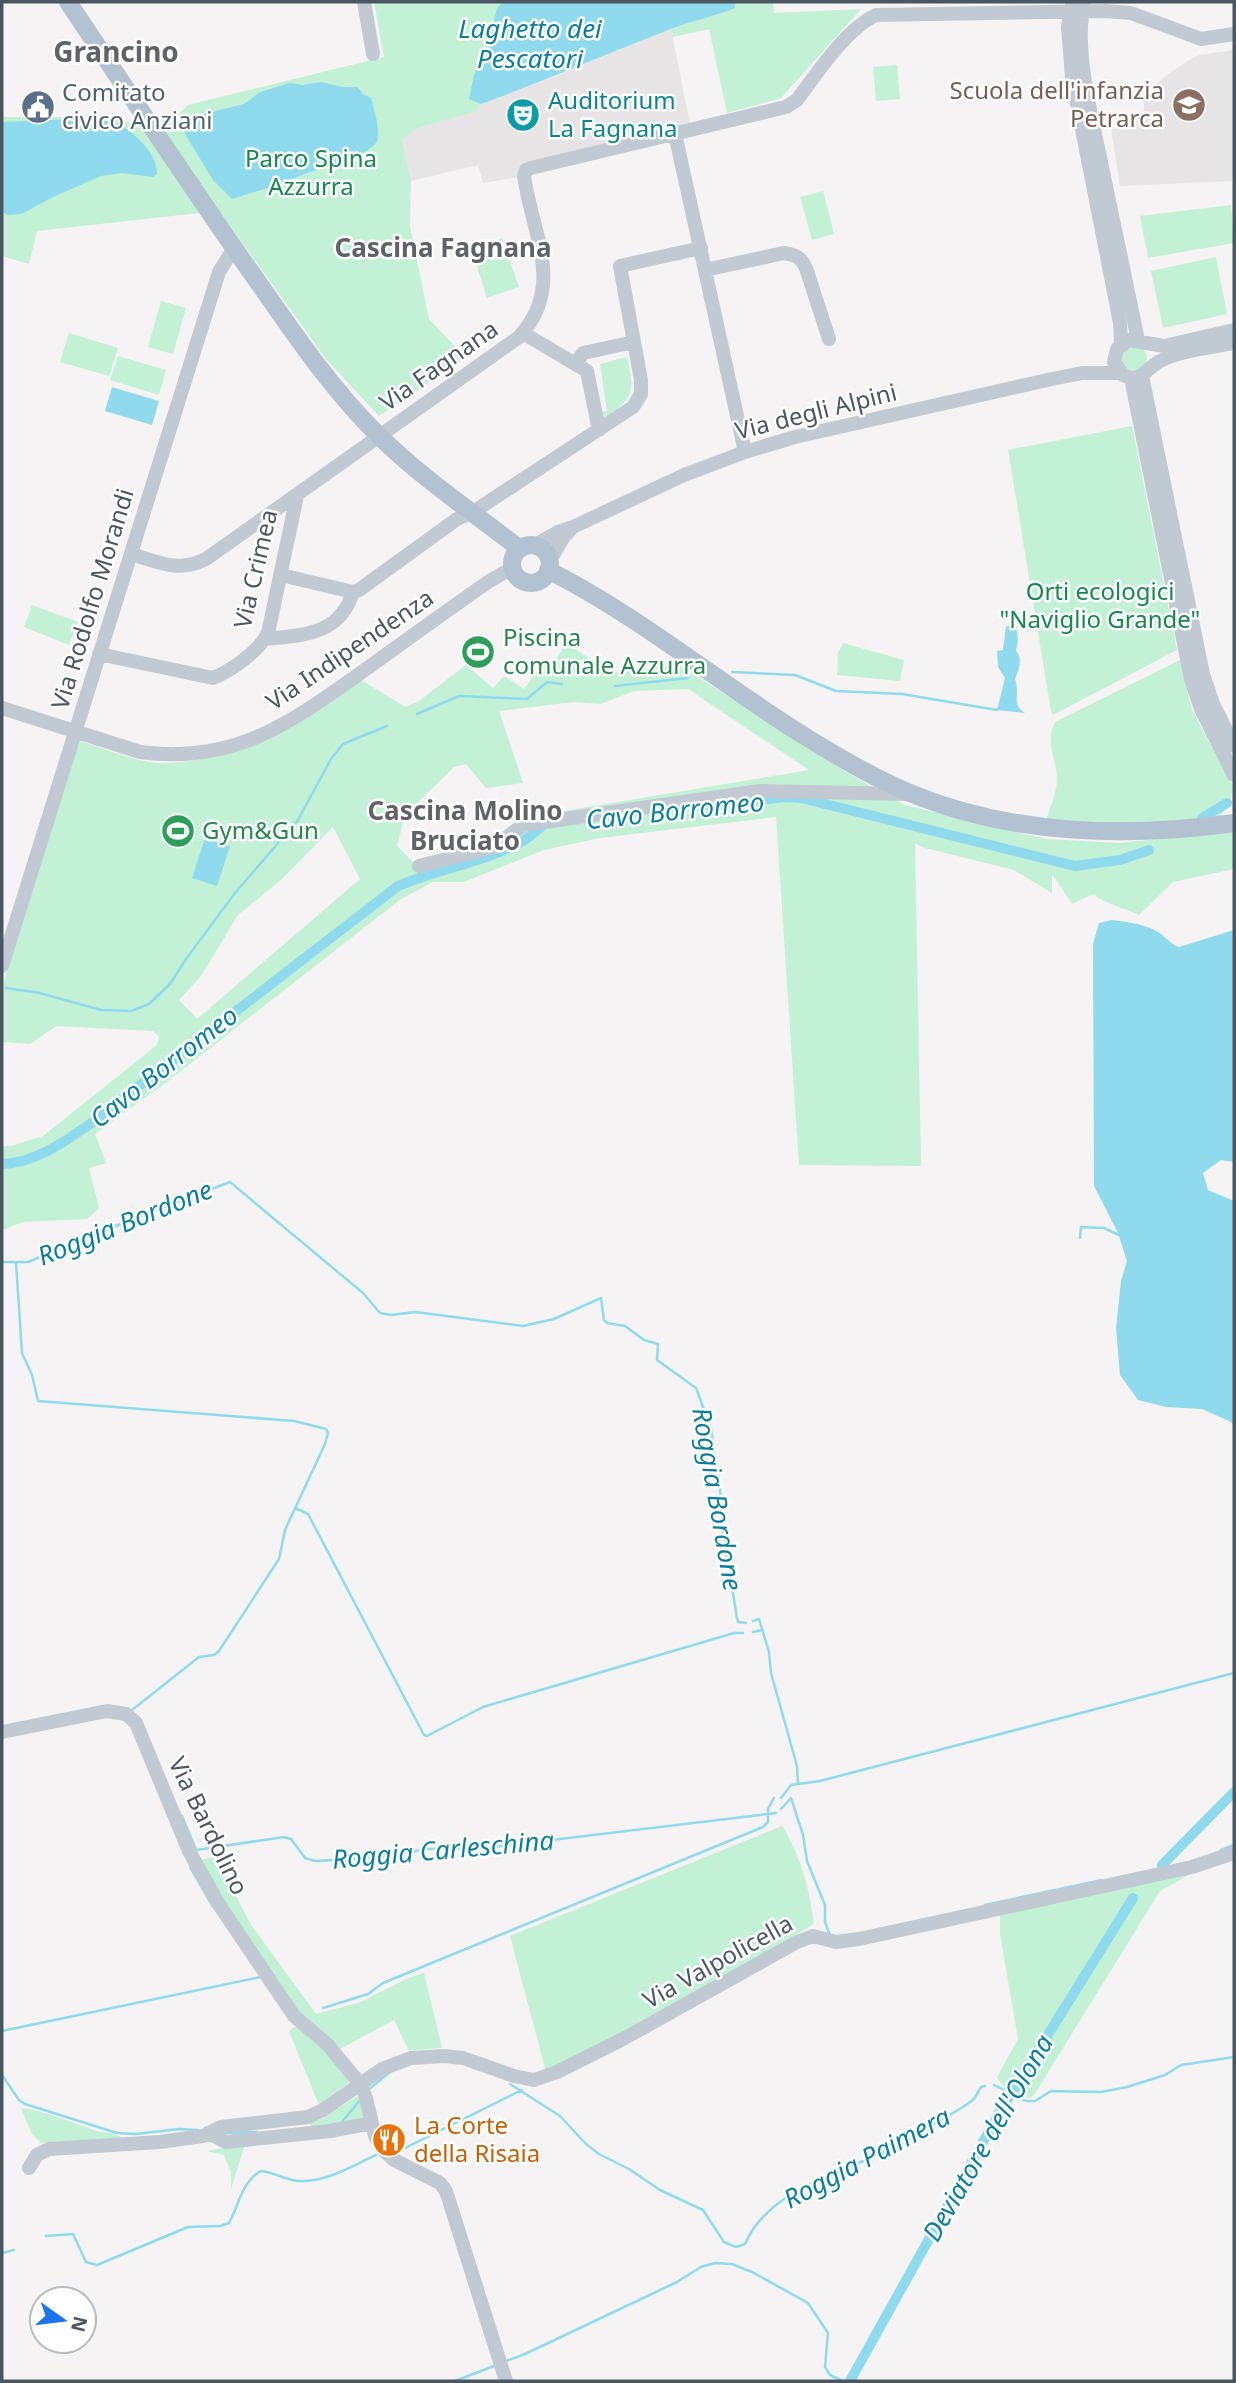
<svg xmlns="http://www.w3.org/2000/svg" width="1236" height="2383" font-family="'Noto Sans',sans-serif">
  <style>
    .education { fill: #e6e4e5 }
    .green { fill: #c3f1d5; fill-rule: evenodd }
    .water { fill: #90daee }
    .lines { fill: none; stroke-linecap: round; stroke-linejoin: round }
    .stream { stroke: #90daee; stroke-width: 2.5 }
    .canal { stroke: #90daee; stroke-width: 10 }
    .minor { stroke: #c1cad2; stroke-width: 14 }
    .major { stroke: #b3c2d1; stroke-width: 18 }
    .labels { text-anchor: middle; stroke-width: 5; stroke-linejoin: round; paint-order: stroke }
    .education-label { font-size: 24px; fill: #785e54; stroke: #fff; text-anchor: end }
    .service-label { font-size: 24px; fill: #4e5e75; stroke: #fff; text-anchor: start }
    .culture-label { font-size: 24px; fill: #0d838f; stroke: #fff; text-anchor: start }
    .park-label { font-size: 24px; fill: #17864f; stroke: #fff }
    .street-label { font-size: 24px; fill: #4a5661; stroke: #fff }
    .leisure-label { font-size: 24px; fill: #27864d; stroke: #fff; text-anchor: start }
    .food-label { font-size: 24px; fill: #c56008; stroke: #fff; text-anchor: start }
    .water-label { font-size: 26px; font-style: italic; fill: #0c7c9b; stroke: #fff }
    .neighbourhood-label { font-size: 26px; font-weight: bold; fill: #5f6368; stroke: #fff }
    .quarter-label { font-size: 28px; font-weight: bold; fill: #5f6368; stroke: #fff }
  </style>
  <rect width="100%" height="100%" fill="#f5f3f3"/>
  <path class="education" d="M671 28 691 130 524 176 483 183 478 165 411 181 402 139 418 128 476 111 481 104 543 81Z
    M1234 50V181L1120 186 1111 129 1144 118V92L1187 61 1199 55Z"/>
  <path class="green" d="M374 2H773L774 13 861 9 781 98 727 113 709 29 673 37 671 29 481 104 477 111 418 128 402 139 411 181 410 226 429 319 466 358 379 416 326 359 223 216 199 213 37 231 29 264 2 256V117C56 117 110 115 164 128L188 105 384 57Z
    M897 65 900 99 876 101 873 67Z
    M823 191 834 234 812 240 800 197Z
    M1231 205 1234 243 1148 258 1140 216Z
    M502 238 519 287 487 298 471 248Z
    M1216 257 1227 314 1163 328 1151 271Z
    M161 301 186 308 173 354 148 347Z
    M69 333 118 348 109 376 60 362Z
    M1121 359a13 13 0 1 1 26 0a13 13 0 1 1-26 0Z
    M118 356 166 370 159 395 110 380Z
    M627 357C635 392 634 395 607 418H603L602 412 607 411 600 364Z
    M1132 426 1177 650 1053 715 1051 711 1008 450Z
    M32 605 78 622 69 645 24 627Z
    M566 643 612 673 679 665 846 772 905 805 1046 839 1119 843 1234 831V869L1173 882 1139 915C1124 907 1106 905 1093 894L1072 904 1052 874V893L1014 870 925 848 915 843 921 1166 799 1165 776 817 600 838 544 850 464 882H433L401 899 168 1081 95 1134 106 1163 89 1168 99 1208 87 1219 23 1222 2 1230V1146H11L43 1136 157 1045 159 1037 153 1031 56 1026 30 1044 2 1042V987L78 742H83C106 749 131 760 156 763 172 764 188 761 204 759 270 746 308 717 361 680L405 707 419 701 466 665 493 688 504 676 524 689 544 662 552 666ZM688 689 809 770 534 816 535 824 420 869 397 846 405 815 454 767 466 764 486 788 523 783 499 711 573 702 601 704 634 691ZM333 827 360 879 197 1019 179 1000 201 976 238 915 282 879Z
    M843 643 904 660 900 681 837 675 838 653Z
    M1180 660 1192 710 1233 786 1230 803 1219 818 1089 826 1046 820C1050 808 1056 794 1057 782 1058 761 1044 743 1055 722Z
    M782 1826C801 1856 809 1888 814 1924L682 2001 546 2072 510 1936Z
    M216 1857 251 1925 316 2014 361 2002 406 1979 424 1973 442 2048 413 2050V2049L409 2051 394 2020 338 2050 302 2020 246 1939 199 1860Z
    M1194 1872 1160 1891 1034 2095 1030 2098C1017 2095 1003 2090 997 2077L1018 2039 1000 1934V1914Z
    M299 2024 318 2040 351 2081 319 2105 289 2031Z
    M356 2097 363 2098 365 2123 311 2128 310 2121 322 2119Z
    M21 2108C48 2111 71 2123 97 2131 107 2133 116 2133 124 2139L41 2143 32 2134Z
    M245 2144 231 2189V2173L224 2155 207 2151Z"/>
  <path class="water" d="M503 2H735V8C713 17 690 21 668 30 606 54 544 81 481 104L469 99 474 75 487 47 497 8Z
    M321 82 343 87H357L363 94 371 98C374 110 379 125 378 137 377 158 307 168 290 181L232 199 213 180 182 129 192 117 244 104 260 92 290 83 302 85Z
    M74 119C86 120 101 118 113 122 131 128 158 153 157 174L153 177 122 173 101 176 53 197 22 214 8 215 2 212V122Z
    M112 387 159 401 152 425 105 411Z
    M1006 626H1016L1018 640 1016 651C1023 659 1019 669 1015 679 1021 695 1010 703 1025 713L997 710 1005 678 998 667 997 651 1003 650Z
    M205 838 230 846 217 886 192 878Z
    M1112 920C1128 922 1147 924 1161 934 1167 939 1171 944 1179 947L1234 930V1162L1221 1160 1203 1173 1208 1190 1234 1201V1426L1231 1422 1202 1409 1166 1407 1138 1400 1120 1375 1116 1328 1121 1281 1127 1261 1118 1233 1094 1186 1093 944 1099 923Z"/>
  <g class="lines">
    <path class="stream" d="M732 672 795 675 836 691 902 694 997 710
      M615 686 688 678
      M417 714 459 696 527 699 547 682 562 684
      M6 988 40 993 101 1010 131 1011 149 1004 170 984 186 959 235 893 298 820 331 759 343 744 387 726
      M1080 1238 1081 1227 1104 1228 1119 1235
      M2 1262H28L138 1217 230 1182 363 1293 380 1313 391 1315 415 1312 523 1326 554 1319 601 1298 604 1320 607 1323 625 1326 644 1340 658 1344 657 1360 696 1388 711 1429 720 1489 724 1538 737 1618 738 1622 746 1623
      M16 1263 22 1353 32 1375 38 1401 294 1421 326 1429 328 1433 325 1444 285 1530 279 1559 219 1651 214 1655 199 1657 132 1710
      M295 1508 308 1514 424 1735 427 1736 483 1707 734 1633H743
      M753 1621 759 1619 769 1652 771 1673 797 1766 798 1783
      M753 1632 762 1630
      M781 1798 791 1785 820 1781 1234 1673
      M781 1809 791 1798 803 1835 807 1861 825 1905V1922L829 1933
      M182 1816 196 1850 284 1837 291 1839 305 1858 315 1861 373 1858 427 1849 486 1848 776 1813
      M1221 1850 1234 1845
      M190 1867 213 1907
      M985 1905 1102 1880
      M323 2008 368 1994 383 1983 763 1827 768 1822V1809L774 1798
      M2 2031 261 1977
      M2 2075 19 2100 25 2104 117 2133 136 2134 179 2129 198 2130
      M510 2084 560 2116 586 2144 599 2154 629 2169 660 2190 703 2210 724 2242 736 2247 745 2244C768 2190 840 2173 889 2150 914 2138 939 2121 963 2107L974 2099 981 2087 985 2086
      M994 2085 1026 2101H1035L1051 2091 1101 2092 1127 2087 1165 2075 1181 2065 1234 2057
      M368 2090 389 2073
      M342 2122 360 2100
      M225 2133 257 2132
      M401 2150 522 2090
      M46 2236 73 2234 86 2262 97 2265 188 2227 220 2226 229 2223C239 2205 242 2181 261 2171 274 2172 285 2180 298 2181 325 2183 352 2166 376 2155
      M2 2253 14 2250
      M506 2361 525 2354 677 2282 701 2267 715 2263 732 2264 752 2272 808 2303 828 2333 825 2367 830 2375 843 2381
      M455 2381 494 2366"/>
    <path class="canal" d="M699 806 786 797 801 798 1075 866 1120 860 1149 850
      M1202 818 1227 803
      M2 1164C35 1163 64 1142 90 1124L398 886C439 869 484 862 523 841 531 836 537 829 545 824
      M1162 1865 1234 1792
      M850 2381 998 2115 1133 1898"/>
    <path class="minor" d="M364 2 373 54
      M1072 4 1068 27 1072 78 1120 323 1121 344
      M1084 4C1073 49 1093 122 1102 167 1114 225 1126 282 1138 340
      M675 134 745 452
      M705 270 784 253C796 255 801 257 806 268L829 339
      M1234 330 1164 346 1129 340 1117 349 1114 362 1123 375C1141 384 1145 369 1160 361 1182 350 1210 348 1234 343
      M523 333 587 371 599 430
      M576 363 583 353 634 342
      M1142 376 1203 674 1213 704 1234 746
      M1131 378 1191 679 1201 709 1234 775
      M535 545 558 532 573 527 684 475 745 452 795 437 1052 379 1082 373H1120
      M131 554C159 562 178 573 206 559L519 337C566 286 532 234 524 176L526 170 531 168 786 107 797 100C817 73 846 29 876 15L1105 11 1131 13 1201 39 1234 34
      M549 562 563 538 572 528
      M281 575 353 592 359 590 457 519 473 512 633 407 641 394V380L620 266 701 248
      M266 639C303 635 340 635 353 592
      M99 654 213 678C231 671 260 650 268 633L297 496
      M2 708 140 752C238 765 294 720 369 667 409 638 448 610 488 582L505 572 513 570
      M419 866 494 847 523 825 760 791 908 794
      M2 966 219 272 234 248
      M2 1732 107 1711 126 1714 136 1723 189 1851 218 1903 294 2016 327 2044 361 2085 366 2098 375 2136 384 2151 394 2160 440 2183 446 2191 506 2381
      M208 2133 226 2142 330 2131 372 2123
      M29 2168 37 2155 49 2149 160 2142 203 2136 221 2127 308 2117 323 2110 382 2069 411 2058 444 2056 463 2058 514 2076 534 2080 557 2072 623 2039 797 1942 813 1936 836 1942 859 1939 1192 1867 1234 1853"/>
    <path class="major" d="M68 2C127 90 185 178 246 265 288 324 327 385 379 436 422 478 472 512 519 548
      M512 564a19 19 0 1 1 38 0a19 19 0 1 1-38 0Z
      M548 570C637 615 714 679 798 732 833 754 871 777 910 793 1011 835 1127 838 1234 823"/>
  </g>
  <defs>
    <g id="school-disc" transform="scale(1.75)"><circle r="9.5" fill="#8d6e63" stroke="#fff"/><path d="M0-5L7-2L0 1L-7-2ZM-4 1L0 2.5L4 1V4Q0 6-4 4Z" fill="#fff"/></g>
    <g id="civic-disc" transform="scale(1.75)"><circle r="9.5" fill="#5c6f8a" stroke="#fff"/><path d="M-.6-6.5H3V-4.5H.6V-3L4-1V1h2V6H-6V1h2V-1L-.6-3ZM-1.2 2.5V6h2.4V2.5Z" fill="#fff"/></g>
    <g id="theatre-disc" transform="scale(1.75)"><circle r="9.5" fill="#0f9aa8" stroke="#fff"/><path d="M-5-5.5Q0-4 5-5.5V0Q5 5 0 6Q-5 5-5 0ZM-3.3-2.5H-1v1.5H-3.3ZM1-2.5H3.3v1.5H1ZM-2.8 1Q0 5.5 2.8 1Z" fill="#fff"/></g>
    <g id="stadium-disc" transform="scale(1.75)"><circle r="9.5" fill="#2e9e5b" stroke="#fff"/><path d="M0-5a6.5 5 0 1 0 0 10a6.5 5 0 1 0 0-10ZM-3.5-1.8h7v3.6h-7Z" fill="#fff"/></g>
    <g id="restaurant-disc" transform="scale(1.75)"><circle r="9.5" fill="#e8710a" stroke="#fff"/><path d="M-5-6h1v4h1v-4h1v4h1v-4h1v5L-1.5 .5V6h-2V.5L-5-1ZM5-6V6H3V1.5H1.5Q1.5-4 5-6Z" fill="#fff"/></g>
  </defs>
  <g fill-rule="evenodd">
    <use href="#school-disc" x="1189" y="105"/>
    <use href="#civic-disc" x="38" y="107"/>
    <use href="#theatre-disc" x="523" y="115"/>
    <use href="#stadium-disc" x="478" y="652"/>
    <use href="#stadium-disc" x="178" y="831"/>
    <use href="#restaurant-disc" x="389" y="2140"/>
  </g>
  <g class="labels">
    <g class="education-label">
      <text x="1164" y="99">Scuola dell'infanzia<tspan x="1164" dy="28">Petrarca</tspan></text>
    </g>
    <g class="service-label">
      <text x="62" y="101">Comitato<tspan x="62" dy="28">civico Anziani</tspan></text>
    </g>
    <g class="culture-label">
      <text x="548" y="109">Auditorium<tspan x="548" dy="28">La Fagnana</tspan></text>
    </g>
    <g class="park-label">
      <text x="311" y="167">Parco Spina<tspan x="311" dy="28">Azzurra</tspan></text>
      <text x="1100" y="600">Orti ecologici<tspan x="1100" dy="28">"Naviglio Grande"</tspan></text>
    </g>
    <g class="street-label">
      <text transform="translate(439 366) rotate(-35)" y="8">Via Fagnana</text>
      <text transform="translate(816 412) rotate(-14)" y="8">Via degli Alpini</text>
      <text transform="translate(256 569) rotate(-77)" y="8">Via Crimea</text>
      <text transform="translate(93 599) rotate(-73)" y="8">Via Rodolfo Morandi</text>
      <text transform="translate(350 650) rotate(-34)" y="8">Via Indipendenza</text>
      <text transform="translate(208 1826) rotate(64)" y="8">Via Bardolino</text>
      <text transform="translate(718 1962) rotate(-29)" y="8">Via Valpolicella</text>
    </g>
    <g class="leisure-label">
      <text x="503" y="646">Piscina<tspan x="503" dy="28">comunale Azzurra</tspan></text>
      <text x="202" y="839">Gym&amp;Gun</text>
    </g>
    <g class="food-label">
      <text x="414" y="2134">La Corte<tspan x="414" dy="28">della Risaia</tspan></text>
    </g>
    <g class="water-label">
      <text x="530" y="38">Laghetto dei<tspan x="530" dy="30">Pescatori</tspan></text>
      <text transform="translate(675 811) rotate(-6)" y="9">Cavo Borromeo</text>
      <text transform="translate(164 1067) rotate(-38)" y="9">Cavo Borromeo</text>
      <text transform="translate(125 1223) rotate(-22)" y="9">Roggia Bordone</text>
      <text transform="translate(717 1499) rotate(80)" y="9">Roggia Bordone</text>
      <text transform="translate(443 1850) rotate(-5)" y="9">Roggia Carleschina</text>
      <text transform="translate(988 2138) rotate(-60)" y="9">Deviatore dell'Olona</text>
      <text transform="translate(867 2158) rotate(-28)" y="9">Roggia Paimera</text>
    </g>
    <g class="neighbourhood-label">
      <text x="443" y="257">Cascina Fagnana</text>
      <text x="465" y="820">Cascina Molino<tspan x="465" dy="30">Bruciato</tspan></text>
    </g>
    <g class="quarter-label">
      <text x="116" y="62">Grancino</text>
    </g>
  </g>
  <rect width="1236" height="2383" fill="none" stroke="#4a5661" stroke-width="7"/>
  <g transform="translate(63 2320) rotate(104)"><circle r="33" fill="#ffffff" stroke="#b7bbc0" stroke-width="2"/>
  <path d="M0-5L12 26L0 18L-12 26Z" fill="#1a73e8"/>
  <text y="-10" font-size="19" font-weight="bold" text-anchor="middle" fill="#4a5661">N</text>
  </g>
</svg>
